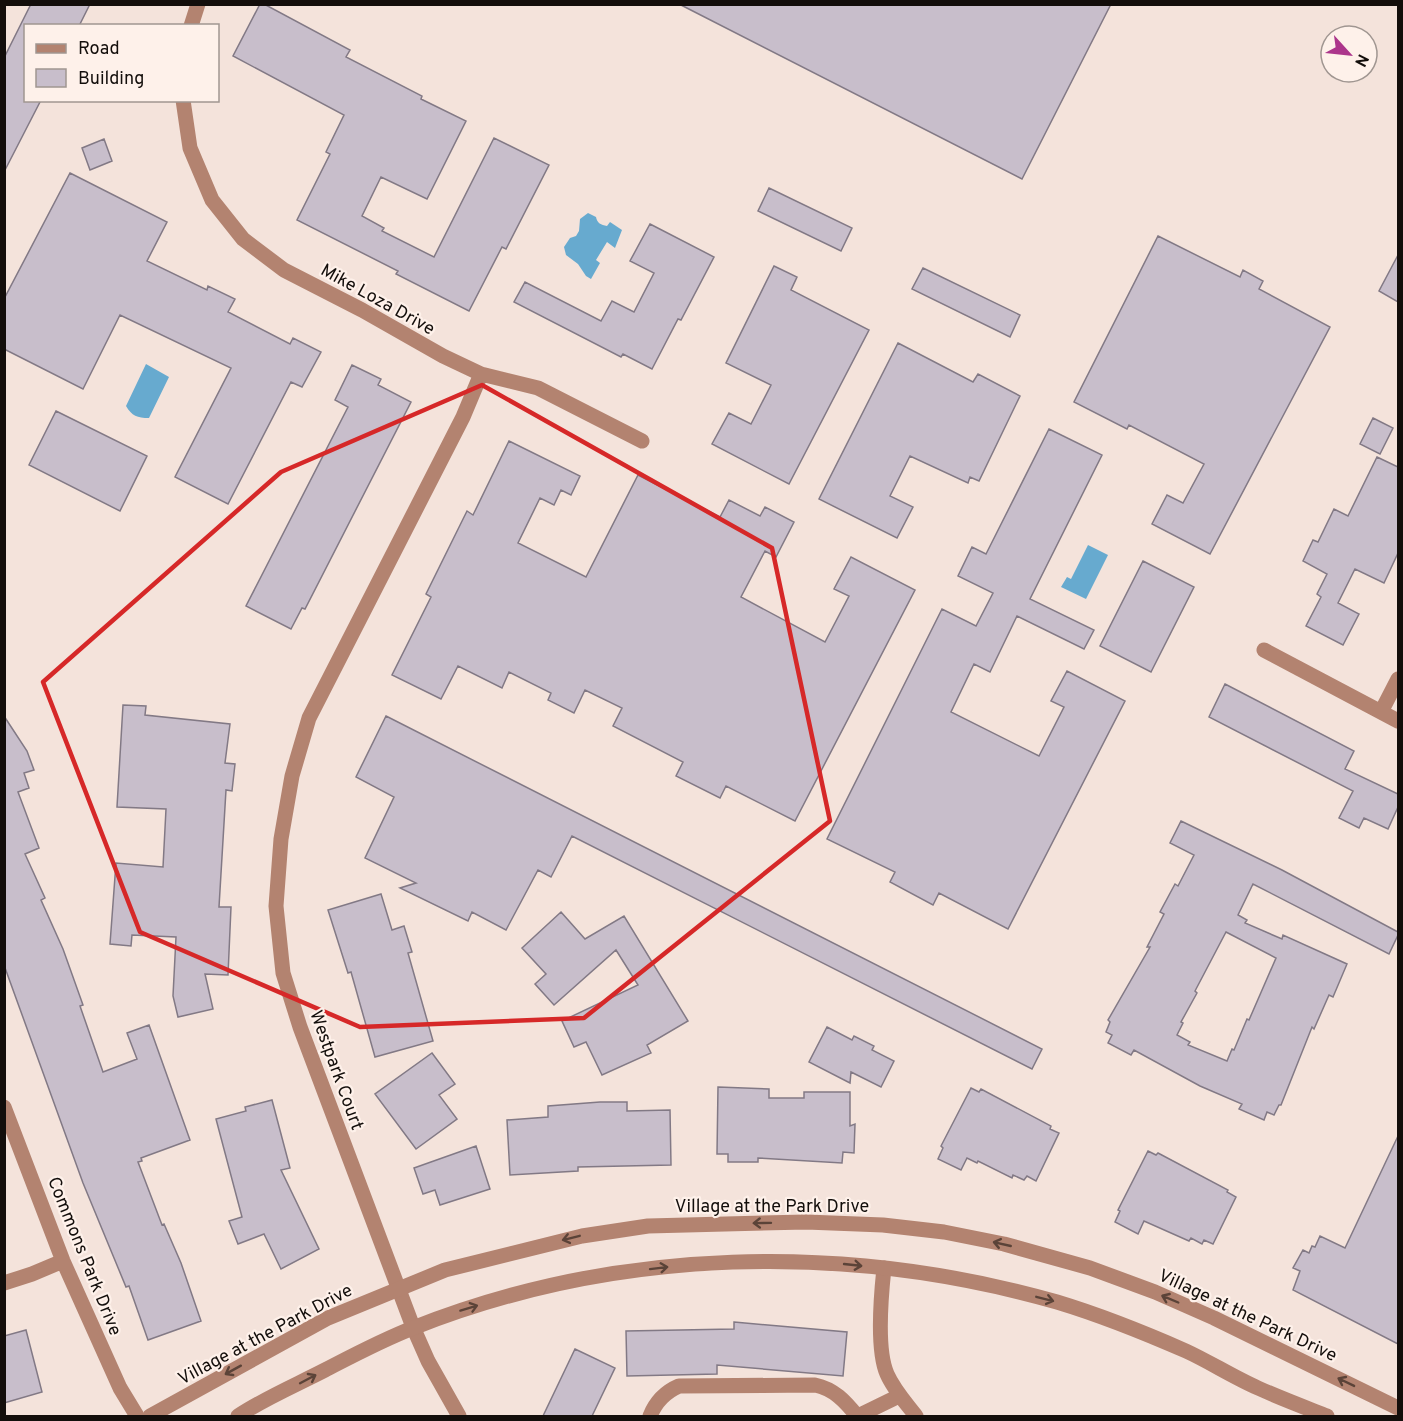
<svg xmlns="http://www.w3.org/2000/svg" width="1403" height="1421" font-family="Overpass,sans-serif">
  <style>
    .water { fill: #67aacf }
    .building { fill: #c8becb; stroke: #827985; stroke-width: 1.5; fill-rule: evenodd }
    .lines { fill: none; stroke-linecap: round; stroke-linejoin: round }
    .minor { stroke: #b38370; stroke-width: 15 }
    .tertiary { stroke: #b38370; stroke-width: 15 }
    .oneway { stroke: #5b4338 }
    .marked { fill: none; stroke: #d62828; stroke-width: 4.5; stroke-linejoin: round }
    .labels { text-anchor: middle; stroke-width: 4.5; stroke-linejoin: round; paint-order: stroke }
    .street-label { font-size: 18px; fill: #130e0b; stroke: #fef1ea }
  </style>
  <rect width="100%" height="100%" fill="#f4e3db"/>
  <path class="water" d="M588 213 596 217C597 223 601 225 607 226L610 222 622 230 615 248 607 242 596 260 600 263 591 279 586 276 578 264 566 255 564 247 570 238 576 236 579 231 580 219Z
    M146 364 169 377 149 418C137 418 132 416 126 406Z
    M1088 545 1108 555 1086 599 1061 587 1067 577 1071 579Z"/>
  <path class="building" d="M31 4H90L79 26H26V100H41L4 172V58Z
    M260 4H264L350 50 346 57 422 96 421 99 466 121 427 199 381 177 362 216 384 228 382 231 434 257 494 138 549 165 506 249 502 247 469 311 396 274 398 271 297 220 330 154 326 152 344 115 233 56Z
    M679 4H1111L1022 179Z
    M104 139 112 161 90 170 82 148Z
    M70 173 167 222 147 261 207 290 208 286 235 299 228 312 290 344 293 338 321 352 302 387 291 382 228 504 175 477 231 368 120 315 83 389 4 349V299Z
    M769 188 852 228 841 251 758 211Z
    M650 224 714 257 681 320 678 319 652 369 623 354 621 357 514 302 525 282 601 321 612 301 634 312 654 273 630 261Z
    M1158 236 1240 277 1243 270 1263 281 1259 289 1330 327 1210 554 1152 524 1167 495 1183 503 1204 464 1129 425 1127 429 1074 402Z
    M1398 255V302L1379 291Z
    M774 266 797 277 791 290 869 330 789 484 712 444 729 413 751 424 771 385 726 363Z
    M923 268 1020 315 1010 337 912 289Z
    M898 343 973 382 978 374 1020 396 979 481 970 477 968 483 910 456 890 496 913 507 897 538 819 499Z
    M352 365 381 379 378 385 411 402 305 609 302 608 291 629 246 606 348 407 335 400Z
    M56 411 147 456 120 511 29 465Z
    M1373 418 1393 428 1380 454 1360 444Z
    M1049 429 1102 455 1030 599 1094 630 1084 649 1017 616 990 672 974 664 951 712 1039 756 1064 707 1051 701 1067 671 1125 701 1008 929 939 893 933 905 890 882 895 872 827 839 942 609 976 626 993 593 958 576 972 547 986 554Z
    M509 441 580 476 571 495 561 490 554 505 540 498 518 543 586 577 638 475 720 517 729 500 760 516 765 507 794 522 776 557 765 551 741 597 825 642 849 596 834 589 851 557 915 590 795 821 726 786 720 798 676 776 683 762 613 726 622 708 585 690 574 713 548 700 551 693 509 672 502 688 458 666 441 699 392 675 431 597 426 594 467 511 473 515Z
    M1377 457 1398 467V553L1384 583 1355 569 1338 603 1359 614 1343 645 1306 626 1321 597 1317 594 1327 574 1303 561 1313 540 1318 542 1334 509 1348 516Z
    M1143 561 1194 587 1151 672 1100 646Z
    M1225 684 1354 751 1345 769 1398 794V807L1388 829 1364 818 1359 828 1339 818 1353 791 1209 717Z
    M123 705 146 706 145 715 230 724 225 763 235 764 232 791 226 790 219 907H231L228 975 205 974 213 1009 178 1017 173 996 176 937 132 935 131 946 110 944 116 863 163 867 166 809 117 807Z
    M4 716 27 751 34 770 24 773 29 788 18 792 39 848 25 854 45 898 41 900 63 949 83 1005 80 1006 103 1072 137 1059 127 1033 149 1025 190 1140 141 1158 142 1161 138 1162 162 1225 164 1224 181 1263 201 1321 148 1340 129 1286 126 1287 83 1183 4 965Z
    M386 716 1042 1049 1032 1069 572 836 551 877 538 870 506 930 472 912 468 921 400 888 416 883 365 858 394 797 356 777Z
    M1181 821 1282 870 1398 932V935L1389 954 1253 884 1238 915 1247 920 1245 923 1282 939 1283 935 1347 964 1333 997 1329 995 1314 1029 1312 1027 1281 1105H1279L1274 1115 1267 1112 1264 1120 1239 1109 1242 1104 1200 1086 1134 1050 1131 1055 1108 1043 1112 1035 1106 1032 1110 1022 1108 1020 1150 947H1147L1164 914 1160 912 1175 884 1178 886 1194 855 1170 843ZM1226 932 1276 958 1249 1020 1247 1019 1234 1050 1232 1049 1227 1061 1188 1045 1190 1042 1177 1035 1183 1023 1181 1022 1197 993 1195 991Z
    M381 894 392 930 404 926 412 952 408 953 433 1041 375 1057 351 972 348 973 328 910Z
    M561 912 585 939 624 916 688 1021 647 1045 651 1053 602 1075 586 1042 574 1047 562 1021 638 985 616 950 554 1005 535 984 546 974 522 948Z
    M827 1027 852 1040 854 1036 874 1046 872 1050 894 1061 881 1087 851 1072 850 1083 809 1062Z
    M432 1053 455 1084 439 1095 457 1119 416 1149 375 1094Z
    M718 1087 769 1089V1098H804V1092H850V1126L855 1124 854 1153 843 1152 842 1163 758 1158V1162H728V1154H717Z
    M971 1088 979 1092 981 1089 1051 1126 1050 1129 1059 1133 1036 1181 1027 1176 1024 1180 1013 1175 1012 1178 978 1161 977 1163 967 1158 961 1170 938 1159 943 1148 941 1146Z
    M272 1100 290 1168 281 1170 319 1249 281 1269 264 1234 238 1244 229 1221 242 1217 216 1119 246 1111 245 1107Z
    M600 1102H627V1111L670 1110 671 1165 578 1167V1171L510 1175 507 1120 548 1117V1106Z
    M1398 1136V1344L1293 1290 1300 1271 1293 1268 1303 1250 1309 1253 1312 1246 1315 1247 1320 1236 1345 1248Z
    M476 1146 490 1189 440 1205 435 1190 423 1194 414 1168Z
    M1148 1151 1156 1155 1158 1153 1228 1190 1227 1192 1236 1197 1213 1244 1204 1240 1202 1244 1191 1238 1189 1241 1144 1221 1138 1234 1115 1222 1120 1211 1118 1210Z
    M734 1322 847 1332 843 1376 717 1365V1374L627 1376 626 1331 734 1329Z
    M26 1330 42 1392 4 1403V1336Z
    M575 1349 615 1368 592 1416H543Z"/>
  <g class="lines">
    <path class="minor" d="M191 26 198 4
      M183 100 190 148 212 200 243 239 284 270 362 310 443 356 481 374 538 388 642 441
      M1264 650 1398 721
      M1381 712 1398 679
      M4 1107 63 1261 120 1388 137 1416
      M884 1268C881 1296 876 1349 887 1374 894 1390 906 1403 916 1416
      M4 1283 32 1274 63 1261
      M459 1416 428 1361 413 1327 300 1027 283 973 276 906 281 839 292 776 309 718 463 417 481 374
      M650 1416C656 1401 665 1392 679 1386L815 1385C834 1389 845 1401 857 1416
      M858 1416 899 1396"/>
    <path class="tertiary" d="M150 1416 328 1318 445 1270 582 1236 648 1226 806 1222 883 1225 944 1232 1004 1244 1090 1268 1155 1292 1214 1318 1398 1408
      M238 1416C265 1398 296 1385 325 1370 354 1355 382 1340 413 1328 617 1247 846 1242 1057 1302 1100 1315 1145 1333 1186 1351 1210 1362 1233 1377 1258 1388 1280 1398 1304 1407 1327 1416"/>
  </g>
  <defs><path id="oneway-shaft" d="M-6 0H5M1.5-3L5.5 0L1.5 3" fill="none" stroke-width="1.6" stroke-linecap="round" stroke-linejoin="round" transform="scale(1.5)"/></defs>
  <g class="oneway">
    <use href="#oneway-shaft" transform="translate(762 1223) rotate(179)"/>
    <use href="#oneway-shaft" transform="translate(571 1238) rotate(166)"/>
    <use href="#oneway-shaft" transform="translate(1002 1244) rotate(-167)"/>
    <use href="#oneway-shaft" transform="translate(853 1265) rotate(6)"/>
    <use href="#oneway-shaft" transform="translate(659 1268) rotate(-7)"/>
    <use href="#oneway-shaft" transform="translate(1045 1299) rotate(14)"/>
    <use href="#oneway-shaft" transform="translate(1170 1299) rotate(-157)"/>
    <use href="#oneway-shaft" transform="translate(469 1308) rotate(-17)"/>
    <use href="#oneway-shaft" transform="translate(233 1370) rotate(151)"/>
    <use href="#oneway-shaft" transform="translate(308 1379) rotate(-28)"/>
    <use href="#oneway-shaft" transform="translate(1346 1382) rotate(-154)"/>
  </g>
  <path class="marked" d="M482 385 772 548 830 821 584 1018 360 1027 140 932 43 682 281 472Z"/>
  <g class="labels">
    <g class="street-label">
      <text transform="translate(378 299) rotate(29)" y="6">Mike Loza Drive</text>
      <text transform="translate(337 1070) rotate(70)" y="6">Westpark Court</text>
      <text x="772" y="1212">Village at the Park Drive</text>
      <text transform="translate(85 1256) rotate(68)" y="6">Commons Park Drive</text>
      <text transform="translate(1248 1315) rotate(25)" y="6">Village at the Park Drive</text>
      <text transform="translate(265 1334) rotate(-28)" y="6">Village at the Park Drive</text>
    </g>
  </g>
  <rect width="1403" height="1421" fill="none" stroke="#130e0b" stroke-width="12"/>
  <rect x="24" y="24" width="195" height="78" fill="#fef1ea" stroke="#a09691" stroke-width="1.5"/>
  <rect x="36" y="44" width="30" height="9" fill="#b38370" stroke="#a09691" stroke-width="1.5"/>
  <text x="78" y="54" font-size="18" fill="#130e0b">Road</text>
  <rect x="36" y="69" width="30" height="18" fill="#c8becb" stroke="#a09691" stroke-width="1.5"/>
  <text x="78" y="84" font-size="18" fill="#130e0b">Building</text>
  <g transform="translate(1349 54) rotate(117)"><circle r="28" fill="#fef1ea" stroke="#a09691" stroke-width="1.5"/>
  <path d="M0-4.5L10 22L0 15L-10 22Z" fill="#ac358b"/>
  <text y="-9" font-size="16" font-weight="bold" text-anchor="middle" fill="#130e0b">N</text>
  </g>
</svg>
